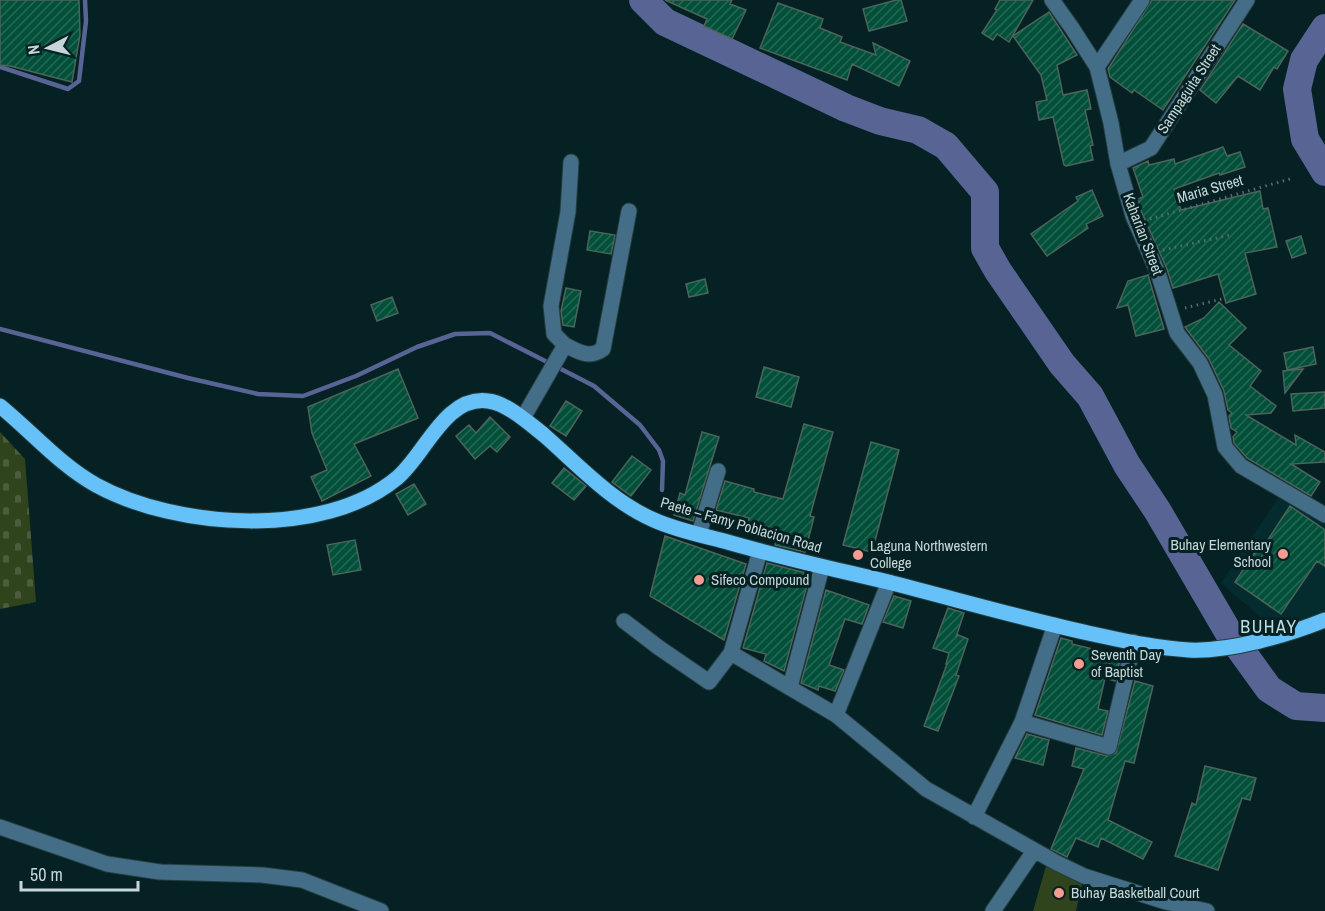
<svg xmlns="http://www.w3.org/2000/svg" width="1325" height="911" font-family="'Archivo Narrow',sans-serif">
  <style>
    .built { fill: #042c2f }
    .cemetery { fill: url(#cemetery-stones) }
    .pitch { fill: #2f431d }
    .lines { fill: none; stroke-linecap: round; stroke-linejoin: round }
    .stream { stroke: #576494; stroke-width: 4.5 }
    .river { stroke: #576494; stroke-width: 28 }
    .building { fill: url(#building-hatch); stroke: #4c645a; stroke-width: 1.5 }
    .minor-casing { stroke: #243e40; stroke-width: 17 }
    .major-casing { stroke: #243e40; stroke-width: 17 }
    .path { stroke: #576e70; stroke-width: 3; stroke-dasharray: 1.5 4.5; stroke-linecap: butt }
    .minor { stroke: #446e88; stroke-width: 15 }
    .major { stroke: #65c1f7; stroke-width: 15 }
    .poi-dot { fill: #f59c92; stroke: #052123; stroke-width: 2 }
    .labels { text-anchor: middle; stroke-width: 6; stroke-linejoin: round; paint-order: stroke }
    .street-label { font-size: 15px; fill: #c6d6d7; stroke: #052123 }
    .poi-label { font-size: 15px; fill: #c6d6d7; stroke: #052123; text-anchor: start }
    .quarter-label { font-size: 18px; letter-spacing: 1.5px; fill: #bedee0; stroke: #052123 }
  </style>
  <defs>
    <pattern id="cemetery-stones" width="16" height="16" patternUnits="userSpaceOnUse" patternTransform="scale(1.5)"><rect width="16" height="16" fill="#2f431d"/><path d="M2 7V4a2 2 0 0 1 4 0v3zM10 15v-3a2 2 0 0 1 4 0v3z" fill="#4c5d3d"/></pattern>
    <pattern id="building-hatch" width="6" height="6" patternUnits="userSpaceOnUse" patternTransform="scale(1.5)"><rect width="6" height="6" fill="#03503a"/><path d="M-1 1l2-2M0 6l6-6M5 7l2-2" fill="none" stroke="#266856"/></pattern>
  </defs>
  <rect width="100%" height="100%" fill="#052123"/>
  <path class="built" d="M1278 498 1325 524V612L1273 628 1221 583Z"/>
  <path class="cemetery" d="M0 432 25 459 36 602 0 609Z"/>
  <path class="pitch" d="M1046 866 1084 876 1076 911H1033Z"/>
  <g class="lines">
    <path class="stream" d="M0 67 68 89 79 81 86 21 85 0
      M0 329 188 378 258 394 303 396 356 376 417 347 455 334 490 333 551 364
      M561 369 594 386 640 425 659 450 663 461 662 490"/>
    <path class="river" d="M643 0 665 22 846 108 880 121 918 130 946 146 985 192V248L998 271 1062 364 1090 396 1127 465 1157 510 1230 635 1269 689 1296 706 1325 708
      M1325 28 1304 60 1297 89 1305 139 1325 172"/>
  </g>
  <path class="building" d="M0 0H79L80 35 72 82 10 66 0 65Z
    M665 0H732L730 4 746 10 732 39 704 26 707 19Z
    M896 0H901L907 21 869 31 863 9Z
    M1000 0H1033L1009 42 997 34 993 40 982 33 997 10 995 9Z
    M1152 0H1235L1163 110 1134 90 1132 93 1110 77 1108 69Z
    M778 3 823 19 820 28 842 37 840 42 876 55 873 43 910 61 899 86 852 64 847 80 760 48Z
    M1049 12 1077 55 1057 65 1063 95 1087 90 1091 109 1085 110 1093 145 1090 146 1093 160 1066 166 1064 165 1053 117 1039 120 1036 102 1047 100 1041 75 1013 36Z
    M1243 24 1288 51 1277 69 1274 67 1260 90 1238 76 1216 103 1200 90Z
    M1223 147 1227 156 1240 152 1245 167 1220 175 1219 173 1174 189 1181 210 1260 191 1263 209 1268 208 1277 247 1245 253 1256 294 1226 303 1218 274 1173 288 1167 269 1142 213 1138 199 1143 197 1133 168 1148 161 1149 165 1174 159 1175 164Z
    M1092 190 1103 216 1086 224 1088 228 1047 256 1031 234 1078 201 1076 197Z
    M590 231 615 235 611 254 587 250Z
    M1301 236 1306 253 1292 258 1286 241Z
    M1148 275 1164 329 1136 336 1128 305 1117 308 1128 281Z
    M705 279 708 293 689 297 686 284Z
    M566 288 581 291 574 327 563 325 561 311Z
    M392 297 398 313 377 321 371 305Z
    M1219 302 1246 328 1229 345 1261 371 1250 386 1276 406 1271 413 1246 415 1296 445 1295 435 1325 452V462L1291 464 1320 482 1311 496 1247 458 1234 443 1233 437 1237 432 1231 428 1229 416 1232 413 1228 410 1224 391 1209 359 1185 327 1204 318Z
    M1313 347 1316 364 1287 370 1284 353Z
    M764 367 799 377 791 407 756 397Z
    M398 369 418 418 354 444 371 476 322 501 311 477 327 470 312 433 308 407Z
    M1303 369 1285 393 1283 371Z
    M1325 392V408L1293 411 1291 394Z
    M566 401 582 411 566 436 550 426Z
    M490 417 510 437 497 452 490 446 475 459 456 436 469 425 476 433Z
    M804 424 833 432 810 516 814 517 805 552 775 545 779 530 748 522 749 518 716 510 725 481 754 489V492L783 499Z
    M702 432 719 437 693 521 674 515 680 493 685 495Z
    M871 442 899 450 872 552 843 545Z
    M632 456 651 470 631 496 612 482Z
    M564 468 586 486 574 500 552 483Z
    M414 484 426 504 408 515 396 494Z
    M1290 506 1325 530V566L1317 561 1281 614 1235 582 1259 546 1262 549Z
    M665 536 746 564 724 640 650 596Z
    M355 540 361 570 333 575 327 545Z
    M767 563 810 574 784 671 764 661 766 654 743 648Z
    M826 590 869 605 862 624 845 619 829 665 844 670 835 691 819 686 818 690 801 683Z
    M894 596 911 601 903 628 883 622Z
    M948 608 964 613 956 637 958 635 968 639 956 675 959 676 938 731 924 726 947 664H946L949 653 933 648Z
    M1061 638 1072 641V644L1121 656 1115 681 1105 678 1098 709 1108 711 1102 735 1035 715Z
    M1135 681 1153 686 1134 763 1125 761 1108 820 1152 842 1143 859 1101 838 1098 847 1076 838 1067 857 1051 849 1084 769 1072 766 1076 748 1107 756 1116 753Z
    M1027 734 1049 740 1043 765 1015 758Z
    M1205 766 1256 778 1250 800 1242 798 1218 870 1175 856 1192 803 1196 805Z"/>
  <g class="lines">
    <g class="minor-casing">
      <path id="minor" d="M1052 0 1072 28 1097 67 1111 123 1118 164 1133 216 1158 273 1177 333 1200 363 1215 395 1225 447 1241 466 1325 515
        M1097 67 1142 0
        M1118 164 1151 148 1247 0
        M565 345C579 352 589 359 603 349L629 211
        M523 418 565 345 554 334 551 306 568 212 571 162
        M699 534 718 471
        M624 621 658 647 709 682 731 653 836 715 926 789 1057 863 1084 876 1166 902 1207 911
        M731 653 760 551
        M790 687 822 567
        M836 715 889 582
        M1022 722 1109 747 1134 642
        M974 817 1022 722 1055 625
        M0 827 107 864 160 872 262 875 302 880 381 911
        M993 911 1034 851"/>
    </g>
    <g class="major-casing">
      <path id="major" d="M0 406C32 432 60 465 96 485 176 529 324 539 397 478 425 455 445 395 488 401 507 403 530 424 544 435 578 465 612 502 654 520 676 530 701 535 724 541 779 557 834 569 888 582 955 599 1021 618 1088 633 1121 640 1155 648 1189 650 1229 652 1288 635 1325 620"/>
    </g>
    <path class="path" d="M1150 219 1290 179
      M1163 250 1230 235
      M1185 308 1222 299"/>
    <use href="#minor" class="minor"/>
    <use href="#major" class="major"/>
  </g>
  <g class="poi-dot">
    <circle cx="1283" cy="554" r="6"/>
    <circle cx="858" cy="555" r="6"/>
    <circle cx="699" cy="580" r="6"/>
    <circle cx="1079" cy="664" r="6"/>
    <circle cx="1059" cy="893" r="6"/>
  </g>
  <g class="labels">
    <g class="street-label">
      <text transform="translate(1189 89) rotate(-57)" y="5">Sampaguita Street</text>
      <text transform="translate(1210 189) rotate(-16)" y="5">Maria Street</text>
      <text transform="translate(1143 234) rotate(69)" y="5">Kaharian Street</text>
      <text transform="translate(741 525) rotate(16)" y="5">Paete – Famy Poblacion Road</text>
    </g>
    <g class="poi-label">
      <text x="1271" y="550" text-anchor="end">Buhay Elementary<tspan x="1271" dy="17">School</tspan></text>
      <text x="870" y="551">Laguna Northwestern<tspan x="870" dy="17">College</tspan></text>
      <text x="711" y="585">Sifeco Compound</text>
      <text x="1091" y="660">Seventh Day<tspan x="1091" dy="17">of Baptist</tspan></text>
      <text x="1071" y="898">Buhay Basketball Court</text>
    </g>
    <g class="quarter-label">
      <text x="1269" y="633">BUHAY</text>
    </g>
  </g>
  <g transform="translate(48 48) rotate(263)" stroke="#052123" stroke-width="4.5" paint-order="stroke">
  <path d="M0-4.5L10 22L0 15L-10 22Z" fill="#c6d6d7"/>
  <text y="-9" font-size="16" font-weight="bold" text-anchor="middle" fill="#c6d6d7">N</text>
  </g>
  <path d="M21 881v9h117v-9" fill="none" stroke="#c6d6d7" stroke-width="3"/>
  <text x="30" y="881" font-size="18" fill="#c6d6d7" stroke="#052123" stroke-width="4.5" paint-order="stroke">50 m</text>
</svg>
